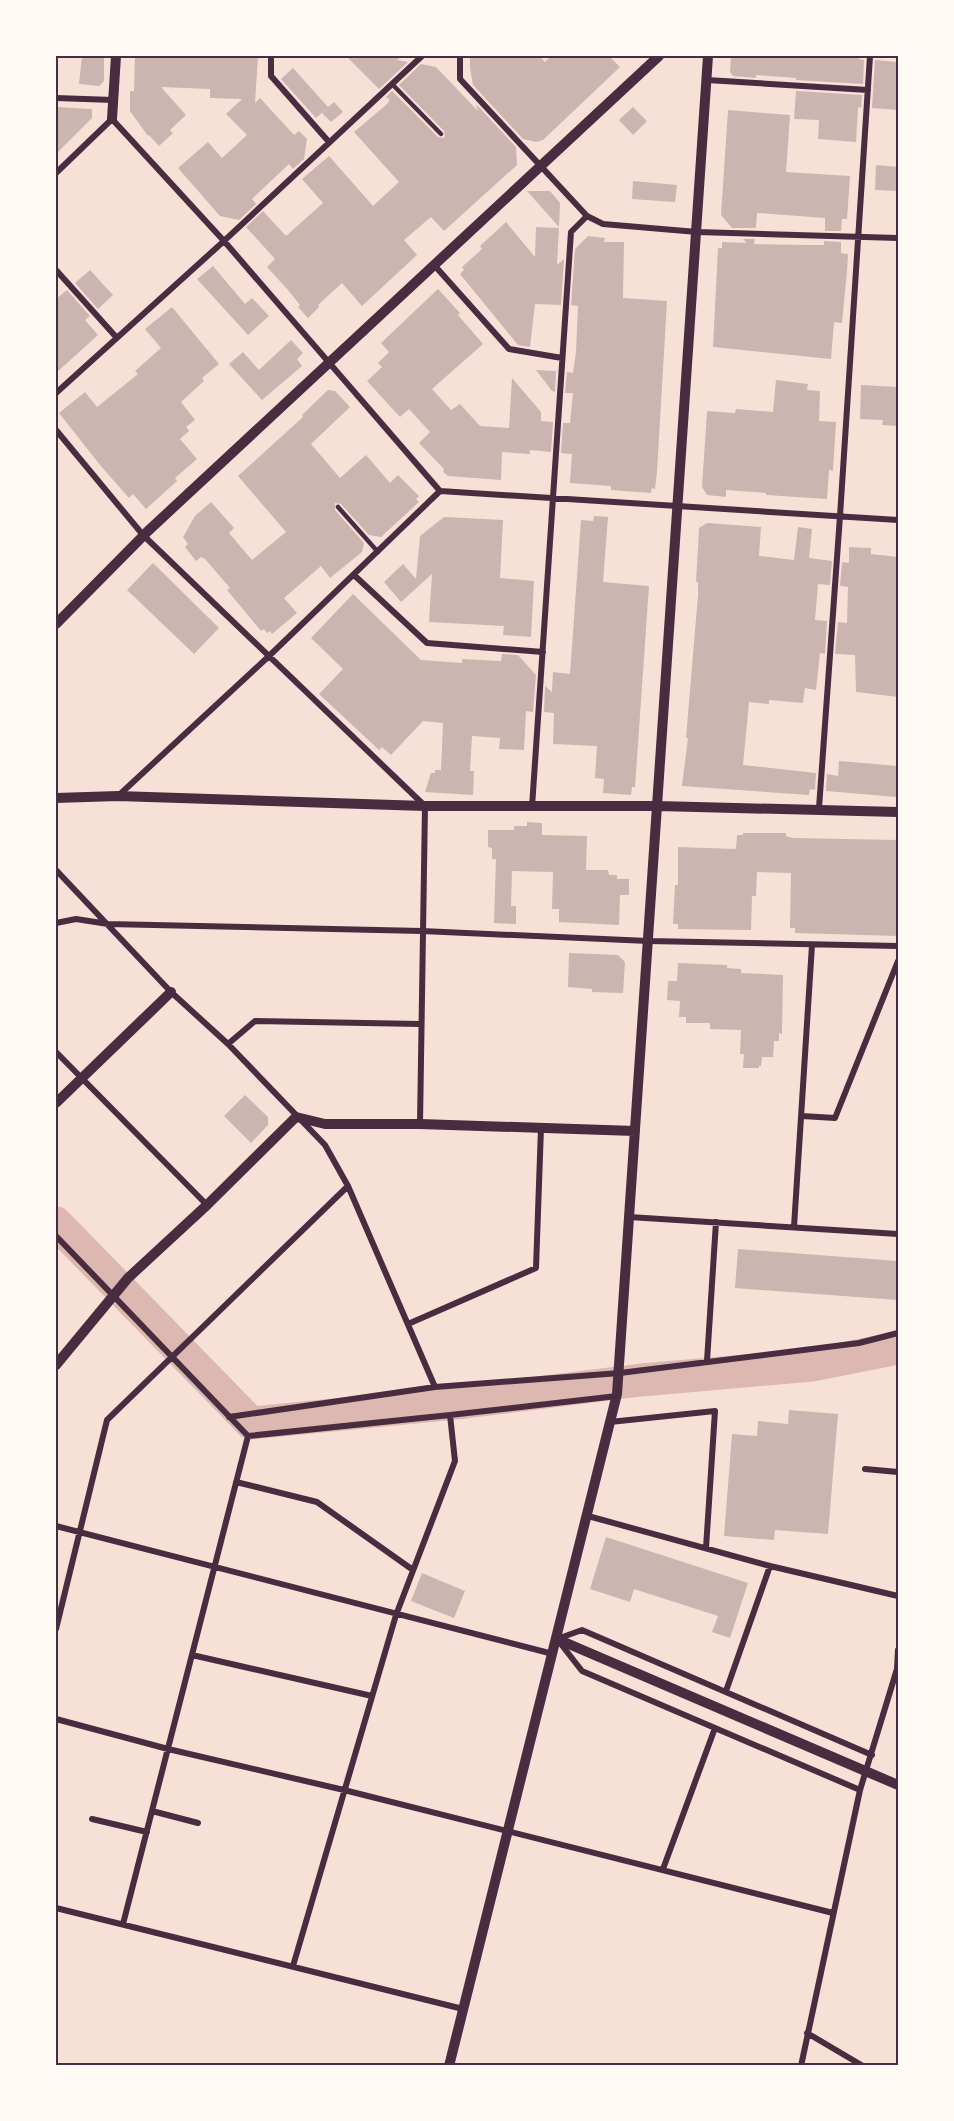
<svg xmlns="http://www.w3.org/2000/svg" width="954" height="2121" font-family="Poppins,sans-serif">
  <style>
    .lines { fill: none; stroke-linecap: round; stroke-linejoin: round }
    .river { stroke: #dcb8b0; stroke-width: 33 }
    .building { fill: #ccb4b1 }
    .service { stroke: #4a2c40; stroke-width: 4.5 }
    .minor { stroke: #4a2c40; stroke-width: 6 }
    .tertiary { stroke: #4a2c40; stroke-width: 10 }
    .neatline { fill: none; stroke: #4a2c40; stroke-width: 2 }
  </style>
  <rect width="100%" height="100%" fill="#f7e1d7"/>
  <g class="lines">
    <path class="river" d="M56 1223 251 1423 466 1402 641 1380 812 1365 898 1348"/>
  </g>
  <path class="building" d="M82 56H104V81L99 86 79 84Z
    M135 56H258L255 103 260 98 294 135 299 131 307 139 304 159 293 169 289 164 252 199 256 204 239 220 220 216 178 168 208 142 222 158 247 135 226 114 242 99 210 98V89L161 87 186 115 170 130 173 133 159 146 149 135 148 136 130 111V91H134Z
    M346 56H402L397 60 408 62 379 89Z
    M470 56H539L545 62 551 56H609L620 67 543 140 536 142 523 139 473 85 470 68Z
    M731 56H859V59L864 60 863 84 796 80V78L756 75V78L733 76 730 72Z
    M875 60 898 62V110L872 108Z
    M421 64 436 67 478 111 476 104 516 147 517 165 444 231 431 217 404 240 417 255 362 306 342 283 318 305 319 307 308 318 298 307 300 305 288 290 267 267 275 259 246 227 263 211 286 236 323 203 302 179 329 156 373 206 399 182 354 132 387 104 390 100 386 97 392 91 438 137 442 138 445 137 444 131 399 85Z
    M293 68 328 107 334 102 343 112 331 122 322 113 327 108 316 118 281 79Z
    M796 91 862 95 861 108 858 107 856 142 818 139 819 120 794 119Z
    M56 107 92 109V118L56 154Z
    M633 107 647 121 633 135 619 120Z
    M728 110 790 115 786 172 850 176 847 219H842L841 231H825V218L757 213 756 228H732L721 215Z
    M876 165 898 167V191L875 190Z
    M633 181 677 185 675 202 632 199Z
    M527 191H550L560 203 559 227Z
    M506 222 535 257 536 227 559 228 557 265 564 259 561 305 535 304 530 347 518 345 460 274 464 270 462 267 482 249 480 246Z
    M588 236 605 238 604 242H624L623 298 667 301 657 472 655 489 652 488 651 493 611 490V486L570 483 572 454 561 453 563 423H570L573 393H565L567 372 573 373 576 352 578 306 571 305 575 249Z
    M743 239H755L754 244 807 245H824V241L841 242V253L848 254 847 271 842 323 834 322 831 359 713 347 718 248H722V242L747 243Z
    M213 266 245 304 252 298 269 316 248 335 197 279Z
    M90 270 113 295 98 309 75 283Z
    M438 289 460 313 458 315 483 344 432 389 451 410 460 404 480 426 509 428 512 378 541 412V421L553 422 551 452 530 450V454L502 452 501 480 448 476 443 472 444 469 419 443 430 432 409 409 400 417 367 381 382 367 378 363 389 352 381 343Z
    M67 290 90 316 85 320 98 335 56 373V299Z
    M172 307 219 364 202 378 204 381 181 402 195 420 186 427 189 431 180 439 197 459 175 478 177 481 146 509 133 494 129 498 100 465 59 413 85 392 97 407 138 374 135 371 161 348 145 329Z
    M291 340 303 353 297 359 302 366 262 400 229 364 243 352 259 370Z
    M536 370 556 371 555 392 552 391Z
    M776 380 808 384 807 390 820 391 819 421 836 422 833 471 829 470 827 499 766 495V493L726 490V497L707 495 702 487 707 411 735 413 736 409 773 412Z
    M861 385 898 387V426L882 425 883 420 860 419Z
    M328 390 335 391 350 407 311 444 340 478 366 455 390 483 398 475 419 496 416 499 419 502 381 537 369 535 341 504 335 503V510L364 543 362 552 330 578 321 566 284 598 297 613 272 634 270 631 267 633 264 629 261 631 227 590 230 588 205 559 201 557 196 561 185 547 188 544 183 537 195 516 211 502 234 528 229 533 252 560 286 532 238 476 303 417 302 415Z
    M594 516 608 517 603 582 649 586 635 787H632L631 795 603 793 604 779 595 778 597 746 553 744 554 713 544 712 545 686 552 692 553 672 570 674 581 520 593 521Z
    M444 517 503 520 500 578 534 581 531 637 503 635 504 626 429 622 432 574 401 602 384 582 403 564 416 579 420 536Z
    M707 523 761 527 759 556 794 560 798 527 812 529 809 558 832 561 830 585 818 584 815 620 827 621 825 654 820 653 816 690 805 688 803 703 769 700V704L749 702 743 765 816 773 815 790 810 789 809 795 682 786 688 738H686L698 595V582H696L699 528Z
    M849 547 871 548V554L898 557V697L856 692 855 655 835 654 838 622 847 623 848 587 840 586 842 562 849 563Z
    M153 563 219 628 194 654 127 590Z
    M353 594 421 660 462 663V659L501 661 502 654 518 655 536 675 533 712 526 711 524 750 499 749 500 738 472 736 470 771H474L473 795 425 792 431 773H435V770H441L443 723 423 721 391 755 382 747 379 750 319 694 343 669 311 638Z
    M839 761 898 766 897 797 826 791 827 774 838 776Z
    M527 822 542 823V835L587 836 586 870H608L609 875H617V879H629V895H620L619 925 559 922V909H552L553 872 512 871 511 906H516V924L494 923 496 859H492V848L488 847V830H514V826H527Z
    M743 833H786V836L793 838 898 840V936L795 933V928H790L791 873 757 872 756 896H752L751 930 678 929V924H673L675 885H678V847L736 849 737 835H743Z
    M569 953 618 955 625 962 623 993 592 992V989L568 987Z
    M678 963 727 965V968L741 969V973L783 975 782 1034 779 1033V1041H774L773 1057H762L761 1066H759V1068H743L744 1054H740L741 1030 710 1029V1023H686V1017H679L680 1001 667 1000 668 981H677Z
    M245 1095 268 1117V1125L251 1143 224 1116Z
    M738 1249 898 1261V1300L735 1288Z
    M789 1410 838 1414 828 1534 775 1530 774 1540 724 1536 732 1434 757 1436 758 1421 788 1424Z
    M606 1537 748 1583 730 1638 712 1632 718 1616 634 1589 630 1602 590 1589Z
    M422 1573 465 1591 454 1618 411 1601Z"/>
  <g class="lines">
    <path class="service" d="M392 84 441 134
      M338 507 378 552"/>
    <path class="minor" d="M271 56V76L329 142
      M460 56V79L587 216 603 224 697 232 898 238
      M707 80 868 90
      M56 98 113 100
      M56 173 112 119 224 241 440 491 898 520
      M435 266 509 349 562 358
      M56 270 117 338
      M56 393 224 241 422 56
      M56 430 143 535 425 806 420 1124
      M354 575 427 643 543 652
      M118 796 268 657 440 491
      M532 807 571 232 587 216
      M819 808 840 516 870 56
      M56 870 171 992 228 1044 325 1145 348 1186 435 1387
      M56 923 76 919 108 924 422 931 648 941 898 946
      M228 1044 255 1021 420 1024
      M56 1052 207 1205
      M802 1116 835 1118 898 961
      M629 1217 898 1234
      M794 1227 812 945
      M56 1236 248 1436 450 1415 617 1396
      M408 1324 536 1268 541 1128
      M707 1361 716 1222
      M229 1417 435 1387 620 1373 859 1343 898 1333
      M610 1422 715 1411 706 1548
      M865 1469 898 1472
      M236 1482 317 1502 413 1570
      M588 1516 770 1566 898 1596
      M56 1526 553 1654
      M56 1629 107 1420 348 1186
      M192 1655 372 1696
      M726 1691 770 1566
      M56 1719 168 1749 344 1790 833 1913
      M860 1790 582 1671 557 1639 582 1630 872 1755
      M152 1811 198 1823
      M92 1819 147 1832
      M663 1869 715 1728
      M56 1908 463 2009
      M123 1924 248 1436
      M293 1966 396 1615 455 1461 450 1415
      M807 2033 863 2066
      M801 2066 860 1790 897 1669 898 1650"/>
    <path class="tertiary" d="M112 119 116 56
      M56 624 148 531 659 56
      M56 798 118 796 425 806H658L898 812
      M56 1103 171 992
      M56 1365 128 1278 207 1205 296 1117 325 1124H420L635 1131
      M557 1639 898 1785
      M449 2066 617 1394 708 56"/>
  </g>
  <rect width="954" height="2121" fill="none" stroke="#fffaf5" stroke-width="114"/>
  <rect x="57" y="57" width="840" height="2007" class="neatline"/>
</svg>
